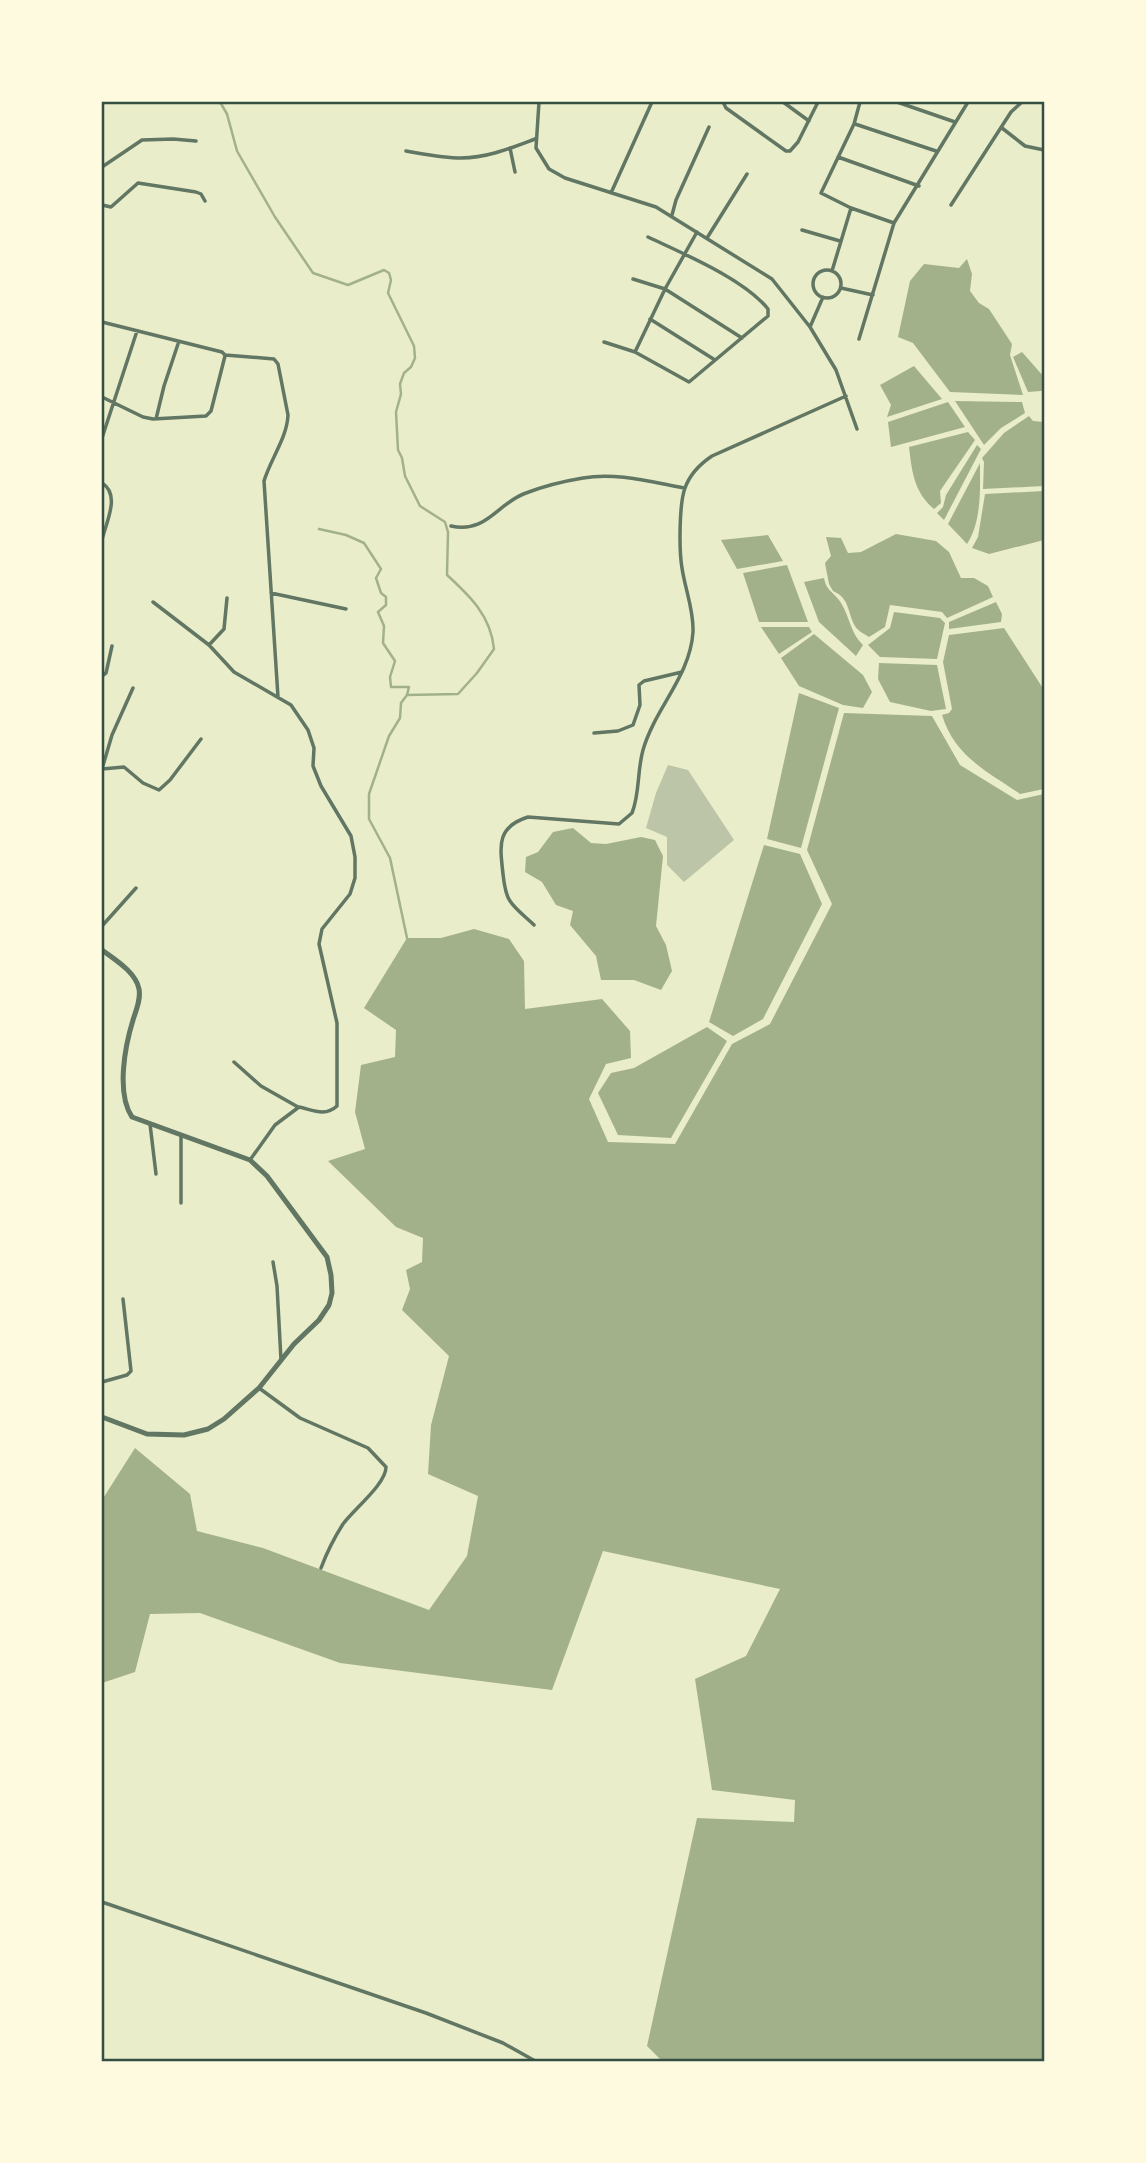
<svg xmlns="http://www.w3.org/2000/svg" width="1146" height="2163" font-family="'DM Sans',sans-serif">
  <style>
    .water { fill: #a3b18a }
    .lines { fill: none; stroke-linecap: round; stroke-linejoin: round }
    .stream { stroke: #a3b18a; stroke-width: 2.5 }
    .building { fill: #bcc5a7 }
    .minor { stroke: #617663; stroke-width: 3.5 }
    .tertiary { stroke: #617663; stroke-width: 5 }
    .neatline { fill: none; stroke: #344e41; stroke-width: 2.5 }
  </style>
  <rect width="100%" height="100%" fill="#e9edc9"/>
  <path class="water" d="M967 259 972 274 970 291 979 303 989 309 1012 344 1010 355 1023 395 950 392 913 343 898 337 910 281 924 264 959 268Z
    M1022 352 1044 377V389L1041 391 1028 392 1013 357Z
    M914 366 942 399 887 417 891 405 880 385Z
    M955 401 1022 402 1025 413 1001 428 984 445Z
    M948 402 965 427 891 447 888 422Z
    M1029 416 1033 421 1044 422V486L983 489 984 462 982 458 1004 433Z
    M968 432 975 440 940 491 941 503 934 509C914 492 912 472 909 447Z
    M977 445 981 449 944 520 937 513 943 507 946 495Z
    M980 463C980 488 982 521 967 544L948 524Z
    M1044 491V540L989 554 972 548 978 537 985 494Z
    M896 534 936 541 949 552 961 578H974L988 586 993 597 947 618 942 612 890 605 885 627 869 637C864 634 857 630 855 626 847 612 850 598 833 591L829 584 825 563 831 556 826 537 841 538 848 553 861 552Z
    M768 535 783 561 737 569 721 540Z
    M787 565 808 622H759L743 573Z
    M824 578C826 590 832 591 839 600 850 615 849 631 863 645L856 656 819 622 804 582Z
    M996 602 1002 614 1001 622 949 629V622Z
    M894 612 940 618 945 623 937 659 880 657 868 645 890 628Z
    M761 627H809L812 632 779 654Z
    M1004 628 1044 690V789L1020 794C987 771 955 757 942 715L949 713 952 709 943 662 949 635Z
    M814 634 863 675 872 692 863 708 843 705 799 686 781 658Z
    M879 663 937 665 946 709 931 711 890 702 878 679Z
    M799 693 839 708 801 848 767 839Z
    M844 713 932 716 960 765 1017 800 1044 794V2061L663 2062 647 2046 697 1818 794 1822 795 1800 712 1790 695 1679 746 1656 780 1589 603 1551 552 1690 340 1663 200 1613 150 1614 135 1672 102 1683V1500L135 1448 190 1494 197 1531 263 1548 429 1610 467 1556 478 1496 428 1474 431 1425 449 1356 402 1310 410 1289 406 1270 422 1262 423 1238 396 1227 328 1161 365 1149 355 1112 361 1065 395 1057 396 1030 364 1008 407 938H441L474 929 509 939 524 961 525 1009 602 999 630 1031 631 1058 606 1064 589 1099 608 1142 675 1144 732 1044 770 1024 832 904 807 850Z
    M573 828 591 843 606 844 641 837 655 840 663 856 656 926 666 945 672 971 661 990 634 980H601L596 956 570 925 573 911 556 905 542 882 525 872 526 857 538 852 553 832Z
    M764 845 800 854 822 904 763 1019 733 1036 709 1022Z
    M707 1027 727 1041 671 1138 618 1135 598 1093 611 1073 634 1068Z"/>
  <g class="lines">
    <path class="stream" d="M220 102 227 114 237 151 275 217 313 273 348 285 384 270 389 273 391 280 388 293 414 346 415 358 411 367 404 373 400 384 401 394 396 412 398 450 402 458 405 476 420 506 445 522 448 532 447 575C470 596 491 616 494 649L477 673 458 694 407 695 401 703 400 718 389 736 369 794V819L390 858 407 938
      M319 529 346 535 364 543 381 569 376 578 381 593 386 597V605L378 612 384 626 383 643 395 661 390 677 391 687H409L407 695"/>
  </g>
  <path class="building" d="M668 765 688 770 734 840 684 882 667 865V837L646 828 656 793Z"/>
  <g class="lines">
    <path class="minor" d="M539 102 536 148 549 169 565 178 656 207 772 279 810 327 836 370 857 429
      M723 102 726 108 786 151H790L798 142 818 102
      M783 102 809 121
      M860 102 854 124 821 193 851 208 894 223
      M897 102 955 122
      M855 124 936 151
      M1002 128 1025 146 1044 150
      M510 148 515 172
      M406 151C424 154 443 158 461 158 487 158 511 148 535 139
      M838 157 919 186
      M102 167 142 140 173 139 196 141
      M611 193 652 102
      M102 205 111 207 138 183 196 192 201 194 205 201
      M951 205 1011 112 1022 102
      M672 215 676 200 709 127
      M802 230 840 241
      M707 238 747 174
      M813 284a14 14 0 1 1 28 0a14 14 0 1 1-28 0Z
      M832 271 851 208
      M633 279 665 289 742 338
      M841 288 873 295
      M650 319 715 360
      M102 322 222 352 225 355 274 359 278 364 288 415C287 438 271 458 264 481L278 697
      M810 327 823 297
      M859 339 894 223 968 102
      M604 342 635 352 689 382 768 316V309C744 279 684 254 648 237
      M635 352 665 289 697 232
      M102 397 143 417 153 419 206 416 211 411 225 356
      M156 419 164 386 178 344
      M102 438 137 331
      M102 483C121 495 106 522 102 540
      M451 526C487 534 497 503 526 493 544 486 565 481 583 478 616 472 651 482 684 488
      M271 593 346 609
      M153 602 209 645 234 672 291 705 308 730 314 748 313 766 321 786 351 836 355 857V878L350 894 322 929 319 944 337 1023V1106C325 1117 313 1110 299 1107L275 1125 250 1160
      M209 645 224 629 227 598
      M102 676 106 673 112 646
      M594 733 618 731 633 725 640 705 639 685 644 681 682 672
      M102 769 124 767 143 783 159 790 170 780 201 739
      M102 769 112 735 133 688
      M534 925C526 917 516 910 510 901 505 894 504 883 503 874 500 846 496 827 528 817L619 824 632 813C640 793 637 771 643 750 655 708 690 677 693 632 694 610 685 589 682 568 679 551 679 504 685 488 690 474 700 464 712 456L846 396
      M102 926 136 888
      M234 1062 261 1086 298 1107
      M150 1124 156 1174
      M181 1203V1136
      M273 1262 277 1286 281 1360
      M102 1382 127 1375 131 1371 123 1299
      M259 1388 300 1418 368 1448 386 1467C386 1484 354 1509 343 1524 334 1538 327 1552 321 1568
      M102 1902 426 2013 503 2043 537 2062"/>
    <path class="tertiary" d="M102 950C114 959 136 972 139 989 141 1000 136 1010 133 1020 125 1046 116 1093 132 1117L250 1160 267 1176 327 1257 331 1275 332 1293 329 1305 319 1320 294 1344 259 1388 224 1419 208 1429 184 1435 147 1434 102 1417"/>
  </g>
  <rect width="1146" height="2163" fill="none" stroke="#fefae0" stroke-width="206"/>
  <rect x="103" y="103" width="940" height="1957" class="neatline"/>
</svg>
